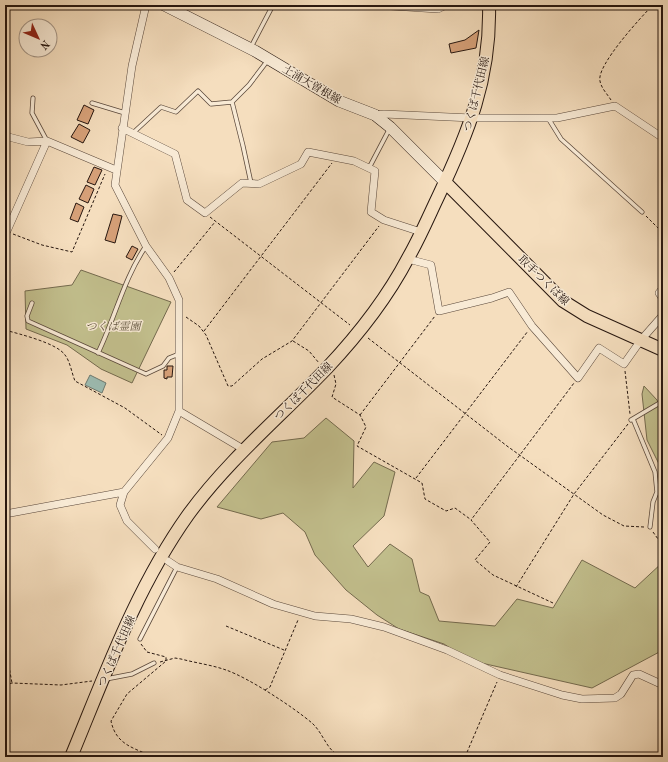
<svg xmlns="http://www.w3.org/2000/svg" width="668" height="762" font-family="'Old Standard TT','Noto Serif JP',serif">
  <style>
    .green { fill: #c2bf8d; stroke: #746a4e }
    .water { fill: #9cbcb2; stroke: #6d7a71 }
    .building { fill: #d7a179; stroke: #26160f }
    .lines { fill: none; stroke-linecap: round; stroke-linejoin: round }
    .service-casing { stroke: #5a483b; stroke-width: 5 }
    .minor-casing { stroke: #5a483b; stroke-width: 8 }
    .secondary-casing { stroke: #26160f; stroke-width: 12 }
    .primary-casing { stroke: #26160f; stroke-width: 14 }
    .path { stroke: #26160f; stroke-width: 1; stroke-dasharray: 3 2; stroke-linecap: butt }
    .service { stroke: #f8ead5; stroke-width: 3.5 }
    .minor { stroke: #f8ead5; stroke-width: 7 }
    .secondary { stroke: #f8ead5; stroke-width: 11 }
    .primary { stroke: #f5debe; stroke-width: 12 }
    .labels { text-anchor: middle; stroke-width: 3; stroke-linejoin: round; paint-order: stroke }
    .street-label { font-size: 11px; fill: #26160f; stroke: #f8ead5 }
    .park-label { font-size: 11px; font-style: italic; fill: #5d513b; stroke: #f8ead5 }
  </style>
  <rect width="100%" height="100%" fill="#f5debe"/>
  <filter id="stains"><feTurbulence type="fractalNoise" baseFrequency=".005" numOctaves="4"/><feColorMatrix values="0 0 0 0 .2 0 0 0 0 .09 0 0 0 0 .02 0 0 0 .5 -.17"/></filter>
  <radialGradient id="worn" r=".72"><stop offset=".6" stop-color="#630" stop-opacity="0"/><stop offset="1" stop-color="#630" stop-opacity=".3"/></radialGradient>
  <path class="green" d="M81 270 171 302 132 383 101 369 67 345 26 329 25 291 72 285Z
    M644 386 657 400 663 413 661 457 663 458V495L661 493 663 472 647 440 642 394Z
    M326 418 354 441 353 488 374 462 395 472 384 516 353 546 368 567 390 544 412 559 420 592 429 596 439 621 495 626 517 599 553 608 582 560 635 588 663 562V650L592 688 468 660 444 644 399 629 377 615 346 590 315 555 305 532 283 513 261 519 217 507 272 442 304 438Z"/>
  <path class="water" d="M90 375 106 383 102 393 85 385Z"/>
  <path class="building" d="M479 30 476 48 451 53 449 44 465 40Z
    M84 105 94 110 88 124 77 120Z
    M79 124 90 130 83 143 71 137Z
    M94 167 102 170 95 185 87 182Z
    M86 185 94 189 88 203 79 199Z
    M76 203 84 207 78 222 70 219Z
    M113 214 122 216 115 243 105 240Z
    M132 246 138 249 132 260 126 257Z
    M167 366H173L172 377H167V379L164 378V370H167Z"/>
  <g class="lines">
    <g class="service-casing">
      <path id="service" d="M251 47 273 5
        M33 98 32 113 47 141
        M232 102 243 146 251 183
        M92 103 125 113
        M548 118 561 139 642 212
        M133 133 161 107 176 112 198 91 211 104 232 102 249 85 268 60
        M369 168 390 128
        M32 303 27 316 28 321 146 374 163 366 169 358 179 354
        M98 353C115 318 124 278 146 246
        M633 419 655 472 657 492 653 502 650 527
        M631 420 663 401
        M140 639 177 567
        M106 679 132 674 154 663"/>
    </g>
    <g class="minor-casing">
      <path id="minor" d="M146 5 132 66 115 185 146 246 169 278 179 300V411L168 438 124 492 120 505 127 521 155 549
        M375 5 438 9 446 5
        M375 115 384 114 472 118H557L615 106 663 138
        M122 128 175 154 187 200 205 213 242 183 259 184 301 164 308 152 354 161 375 171 371 212 384 220 421 232
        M5 136 28 142 47 141 116 170
        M5 230 7 231 47 141
        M408 259 431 265 439 311 492 298 509 292 532 326 578 378 599 348 624 364 641 340 663 315
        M663 288 659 293 663 299
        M179 411 243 449
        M5 514 124 492
        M168 561 177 567 217 579 273 604 315 616 351 619 384 627 447 650 500 675 562 695 582 699 615 698 621 694 633 675 639 674 663 685"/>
    </g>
    <g class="secondary-casing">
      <path id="secondary" d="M164 5 255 51 339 101 375 115 390 127 445 182"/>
    </g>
    <g class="primary-casing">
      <path id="primary" d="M445 182 563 301 587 316 663 350
        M71 757C105 675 136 588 188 515 228 460 280 417 327 368 358 335 387 298 408 258 419 239 428 218 437 199 468 134 491 78 489 5"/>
    </g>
    <path class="path" d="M611 100C608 95 601 88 600 81 596 66 641 17 653 5
      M646 216 663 233
      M210 217 350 325
      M13 234 42 245 72 252 105 174
      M174 272 215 222
      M186 317 199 326 206 335 228 386H232L262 359 292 341 379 226
      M5 330C19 334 57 343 65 355 70 361 72 374 75 381L125 408 162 435
      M204 331 332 163
      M368 338 507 446 603 515 624 526 644 527
      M293 341 309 351 319 363
      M625 371 630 414
      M334 375 336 384 332 397 360 415 366 427 357 446 422 483 425 499 446 511 455 508 470 519
      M360 415 435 316
      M416 478 528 331
      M653 532 663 546
      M516 587 574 494 628 424
      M553 603 493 575 475 560 490 542 471 520 574 383
      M226 626 284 650
      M141 644 147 652 166 657V661L127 694 111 721C116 745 134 748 154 757
      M5 645 12 683
      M160 662 175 658 181 659C196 663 212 665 226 670 249 678 293 707 312 723 324 734 326 750 341 757
      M5 685 12 683 61 685 92 681
      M265 690 270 687 272 682 298 620
      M465 757 497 682"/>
    <use href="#service" class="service"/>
    <use href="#minor" class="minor"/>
    <use href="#secondary" class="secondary"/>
    <use href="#primary" class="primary"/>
  </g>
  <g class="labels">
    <g class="street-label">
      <text transform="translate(312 84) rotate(30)" y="4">土浦大曽根線</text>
      <text transform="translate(476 94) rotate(-76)" y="4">つくば千代田線</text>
      <text transform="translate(544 280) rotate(44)" y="4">取手つくば線</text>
      <text transform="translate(303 391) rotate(-45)" y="4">つくば千代田線</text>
      <text transform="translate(116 651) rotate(-66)" y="4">つくば千代田線</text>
    </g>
    <g class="park-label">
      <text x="113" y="330">つくば霊園</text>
    </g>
  </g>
  <rect width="668" height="762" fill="none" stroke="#f5debe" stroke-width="20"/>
  <rect x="6" y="6" width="656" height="750" fill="none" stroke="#26160f" stroke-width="2"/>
  <rect x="10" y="10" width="648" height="742" fill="none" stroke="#26160f"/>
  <g transform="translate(38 38) rotate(134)"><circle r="19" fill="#f8ead5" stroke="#a49586"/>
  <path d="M0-3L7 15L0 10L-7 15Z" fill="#8f2418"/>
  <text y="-6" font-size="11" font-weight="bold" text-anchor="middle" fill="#26160f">N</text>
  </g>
  <rect width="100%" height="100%" filter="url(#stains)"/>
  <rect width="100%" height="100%" fill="url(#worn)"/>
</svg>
